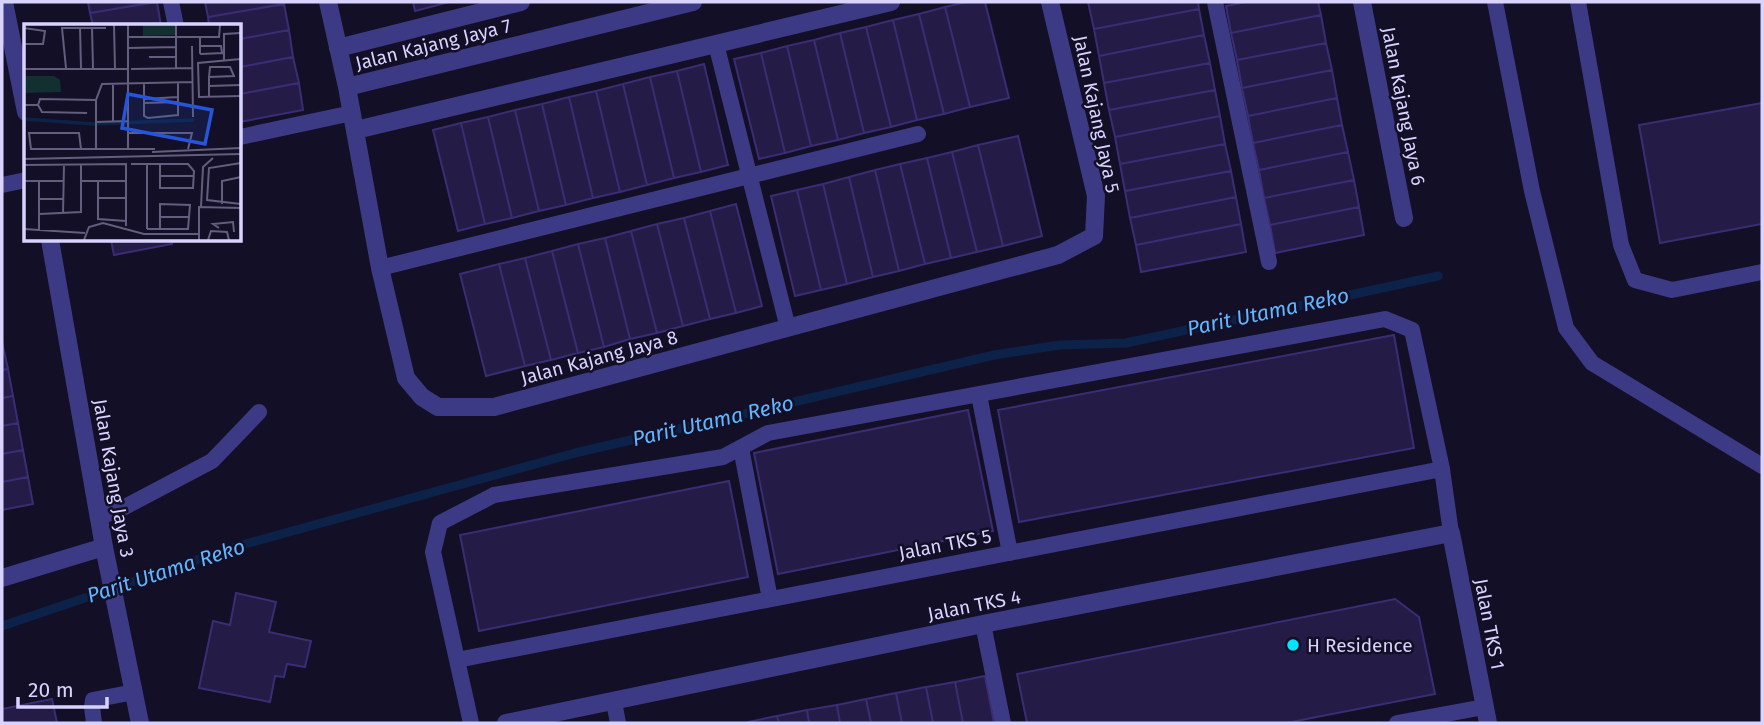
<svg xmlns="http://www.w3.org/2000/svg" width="1764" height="725" font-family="'Fira Sans',sans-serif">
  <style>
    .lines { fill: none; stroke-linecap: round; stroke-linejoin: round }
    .stream { stroke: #0c2248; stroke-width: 9 }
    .building { fill: #241b47; stroke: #3b2d73; stroke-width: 2 }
    .service { stroke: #3d3a85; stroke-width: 16 }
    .minor { stroke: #3d3a85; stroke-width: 18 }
    .poi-dot { fill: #00e5ff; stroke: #130f26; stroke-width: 2.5 }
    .labels { text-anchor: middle; stroke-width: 5; stroke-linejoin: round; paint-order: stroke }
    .street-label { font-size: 19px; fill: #d9d4ff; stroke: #130f26 }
    .poi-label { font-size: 19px; fill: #d9d4ff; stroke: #130f26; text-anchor: start }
    .water-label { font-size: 21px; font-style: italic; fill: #62b6ff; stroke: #130f26 }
    .inset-river { fill: none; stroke: #0c2248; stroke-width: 3.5 }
    .inset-road { fill: none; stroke: #625e7d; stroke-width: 2 }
    .view { fill: #2655da; fill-opacity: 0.15; stroke: #2655da; stroke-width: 3.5 }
    .inset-edge { fill: none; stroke: #d9d4ff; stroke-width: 3.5 }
  </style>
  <rect width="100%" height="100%" fill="#130f26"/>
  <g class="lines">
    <path class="stream" d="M2 626 238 546 575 453 994 355 1060 345 1126 343 1438 276"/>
  </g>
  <path class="building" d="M88 2H155L90 13Z
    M157 2 161 26H93L90 13Z
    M205 2H284V4L208 17Z
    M413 2H449L415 11Z
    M967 2H985L1009 98 970 107 945 7Z
    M1088 2H1198L1199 9 1094 29Z
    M1246 2H1318L1321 15 1231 33 1226 6Z
    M284 4 289 30 240 39V26H209L208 17Z
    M945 7 970 107 944 114 919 14Z
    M1199 9 1204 35 1099 56 1094 29Z
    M919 14 944 114 917 120 893 20Z
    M1321 15 1326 43 1237 60 1231 33Z
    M893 20 917 120 891 127 866 27Z
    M866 27 891 127 864 133 840 33Z
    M289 30 293 57 240 67V39Z
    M840 33 864 133 838 140 814 40Z
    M1204 35 1210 63 1104 83 1099 56Z
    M814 40 838 140 811 146 787 46Z
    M1326 43 1332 70 1242 88 1237 60Z
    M787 46 811 146 785 153 761 53Z
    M761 53 785 153 759 159 734 59Z
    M293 57 299 83 240 94V67Z
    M1210 63 1215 90 1109 110 1104 83Z
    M704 64 728 165 701 172 677 71Z
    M1332 70 1337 98 1248 116 1242 88Z
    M677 71 701 172 674 178 650 77Z
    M650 77 674 178 647 185 623 84Z
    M299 83 303 110 240 122V94Z
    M623 84 647 185 620 192 596 91Z
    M1215 90 1220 116 1115 137 1109 110Z
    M596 91 620 192 593 198 569 97Z
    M569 97 593 198 566 205 542 104Z
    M1337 98 1342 125 1253 143 1248 116Z
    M1762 103V224L1660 243 1639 125Z
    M542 104 566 205 539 211 515 110Z
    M515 110 539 211 512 218 488 117Z
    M1220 116 1225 144 1120 164 1115 137Z
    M488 117 512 218 485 224 461 123Z
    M461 123 485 224 458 231 433 130Z
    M1342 125 1348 152 1259 170 1253 143Z
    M1018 136 1042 236 1003 246 978 145Z
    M1225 144 1231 171 1125 191 1120 164Z
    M978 145 1003 246 977 252 952 152Z
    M952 152 977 252 951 258 927 158Z
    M1348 152 1354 180 1264 198 1259 170Z
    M927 158 951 258 925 264 900 164Z
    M900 164 925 264 899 271 875 170Z
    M875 170 899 271 873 277 849 177Z
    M1231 171 1236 197 1130 218 1125 191Z
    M849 177 873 277 847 284 823 184Z
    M1354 180 1359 207 1270 225 1264 198Z
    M823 184 847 284 821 290 797 190Z
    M797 190 821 290 795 296 771 196Z
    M1236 197 1241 224 1136 245 1130 218Z
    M736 204 762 306 736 313 710 211Z
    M1359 207 1364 235 1275 253 1270 225Z
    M710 211 736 313 710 319 684 218Z
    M684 218 710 319 683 326 657 224Z
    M657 224 683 326 657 333 631 231Z
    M1241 224 1246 252 1141 272 1136 245Z
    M631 231 657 333 630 339 605 238Z
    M605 238 630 339 604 347 578 244Z
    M111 240H172V244L114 255Z
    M578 244 604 347 578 353 552 251Z
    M552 251 578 353 551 360 525 258Z
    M525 258 551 360 525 366 499 264Z
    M499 264 525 366 486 376 460 274Z
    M1394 335 1414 448 1019 522 998 410Z
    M2 342 8 369 2 370Z
    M8 369 13 396 2 398V370Z
    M13 396 18 423 2 426V398Z
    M968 410 993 531 778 574 754 453Z
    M18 423 23 450 2 454V426Z
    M23 450 28 477 2 482V454Z
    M28 477 33 504 2 510V482Z
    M729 481 748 577 479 631 460 535Z
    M236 593 276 602 269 632 311 641 305 667 287 664 284 677 275 676 270 702 199 688 213 621 230 625Z
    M1395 599 1419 617 1435 694 1286 723H1027L1017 674Z
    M985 676 994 723H963L955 682Z
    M955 682 963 723H933L926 687Z
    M926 687 933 723H902L896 693Z
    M896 693 902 723H871L866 699Z
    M52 699 57 723H2V709Z
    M866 699 871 723H840L837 705Z
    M837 705 840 723H809L807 710Z
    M807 710 809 723H779L777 716Z
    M777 716 779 723H748V722Z"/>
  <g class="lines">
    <path class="service" d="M171 2 176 26
      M1215 2 1269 262
      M1495 2 1532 191 1566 328 1592 363 1762 466
      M1578 2 1621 245 1635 280 1672 290 1762 272
      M716 44 788 328
      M240 137 352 113
      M2 185 26 180
      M380 268 918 134
      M979 395 1010 553
      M741 448 770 599
      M99 517 119 510 212 461 259 412
      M983 624 1003 723
      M457 660 1442 469
      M614 702 618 723
      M94 723 92 707 93 700 134 692
      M471 723 433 552 440 523 494 495 723 457 768 433 1385 319 1412 330 1442 469 1451 533
      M1397 723 1484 707"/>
    <path class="minor" d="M4 2 26 112
      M328 2 347 87 380 268 406 378 422 397 438 407H494L1058 255 1094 236 1096 196 1050 2
      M1362 2 1404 218
      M338 48 521 2
      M347 87 693 2
      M356 130 891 2
      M50 240 104 547 140 723
      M2 578 104 547
      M506 723 983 624 1451 533 1488 723"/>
  </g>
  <circle class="poi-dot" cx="1293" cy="645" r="7"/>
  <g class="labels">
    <g class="street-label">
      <text transform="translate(433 44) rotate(-14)" y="7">Jalan Kajang Jaya 7</text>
      <text transform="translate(1404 106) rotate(79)" y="7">Jalan Kajang Jaya 6</text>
      <text transform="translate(1097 114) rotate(78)" y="7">Jalan Kajang Jaya 5</text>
      <text transform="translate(599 357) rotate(-15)" y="7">Jalan Kajang Jaya 8</text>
      <text transform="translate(114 478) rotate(80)" y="7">Jalan Kajang Jaya 3</text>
      <text transform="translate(945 544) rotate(-11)" y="7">Jalan TKS 5</text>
      <text transform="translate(974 605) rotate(-11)" y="7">Jalan TKS 4</text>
      <text transform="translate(1490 624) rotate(79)" y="7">Jalan TKS 1</text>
    </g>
    <g class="poi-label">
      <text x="1307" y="652">H Residence</text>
    </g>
    <g class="water-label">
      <text transform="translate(1268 312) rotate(-12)" y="7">Parit Utama Reko</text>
      <text transform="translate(713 421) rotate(-13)" y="7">Parit Utama Reko</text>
      <text transform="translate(166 571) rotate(-18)" y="7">Parit Utama Reko</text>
    </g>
  </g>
  <g transform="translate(24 24)">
    <rect width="217" height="217" fill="#130f26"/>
    <path d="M119 1H151V11L119 12ZM0 52H30L36 56 37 68 0 69Z" fill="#12302f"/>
    <path class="inset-river" d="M0 95 70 100 170 96"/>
    <path class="inset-road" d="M90 1 91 45M152 1V44M56 3 57 44M0 4 21 7 19 20H0M68 4 69 44M104 13H195L196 1M176 13V29L177 30 198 29 197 22H176M168 22 169 93M104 24 152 23M125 33H152M217 35 174 39 175 73 217 72M200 36V10L217 9M42 44 38 4H82M0 45H105M107 45 168 44M185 53 210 52 206 43H186L185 53V73M120 59V92L124 94 154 91V58M185 62 217 61M120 75 154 73M120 79 154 78M0 81H14L16 75 72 76M14 81 18 88 63 89M72 98 104 97M89 98V59M104 109H168L164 125M57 125 55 109H5L7 125H131M72 125V76L78 60 169 58M104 125V1M128 128 217 124M0 135 217 130M217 139 185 144 183 176 217 180M107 140H164L170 147 169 164H136V140M0 141 102 140V202M136 152H170M0 157H39M57 157H102M74 157V195L102 197M74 174H102M15 175H39M198 180V157L217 153M177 183 179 143 189 134M15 190 57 188V140M39 190 40 140M136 193H166M195 204 189 200 209 198 210 208M0 205 61 209M123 205H164L166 181 136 180V205M123 205V140M15 207V157M60 216 65 203 79 199 120 210H175M175 216V183L217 184M184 216 187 207 203 208 205 216"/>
    <path class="view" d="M104 70 188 86 181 120 98 104Z"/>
    <rect width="217" height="217" class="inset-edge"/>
  </g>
  <rect width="1764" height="725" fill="none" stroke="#d9d4ff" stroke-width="7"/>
  <path d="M18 697v10h89v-10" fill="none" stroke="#d9d4ff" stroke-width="3.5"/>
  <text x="28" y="697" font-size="21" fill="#d9d4ff" stroke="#130f26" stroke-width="5" paint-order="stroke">20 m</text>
</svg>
